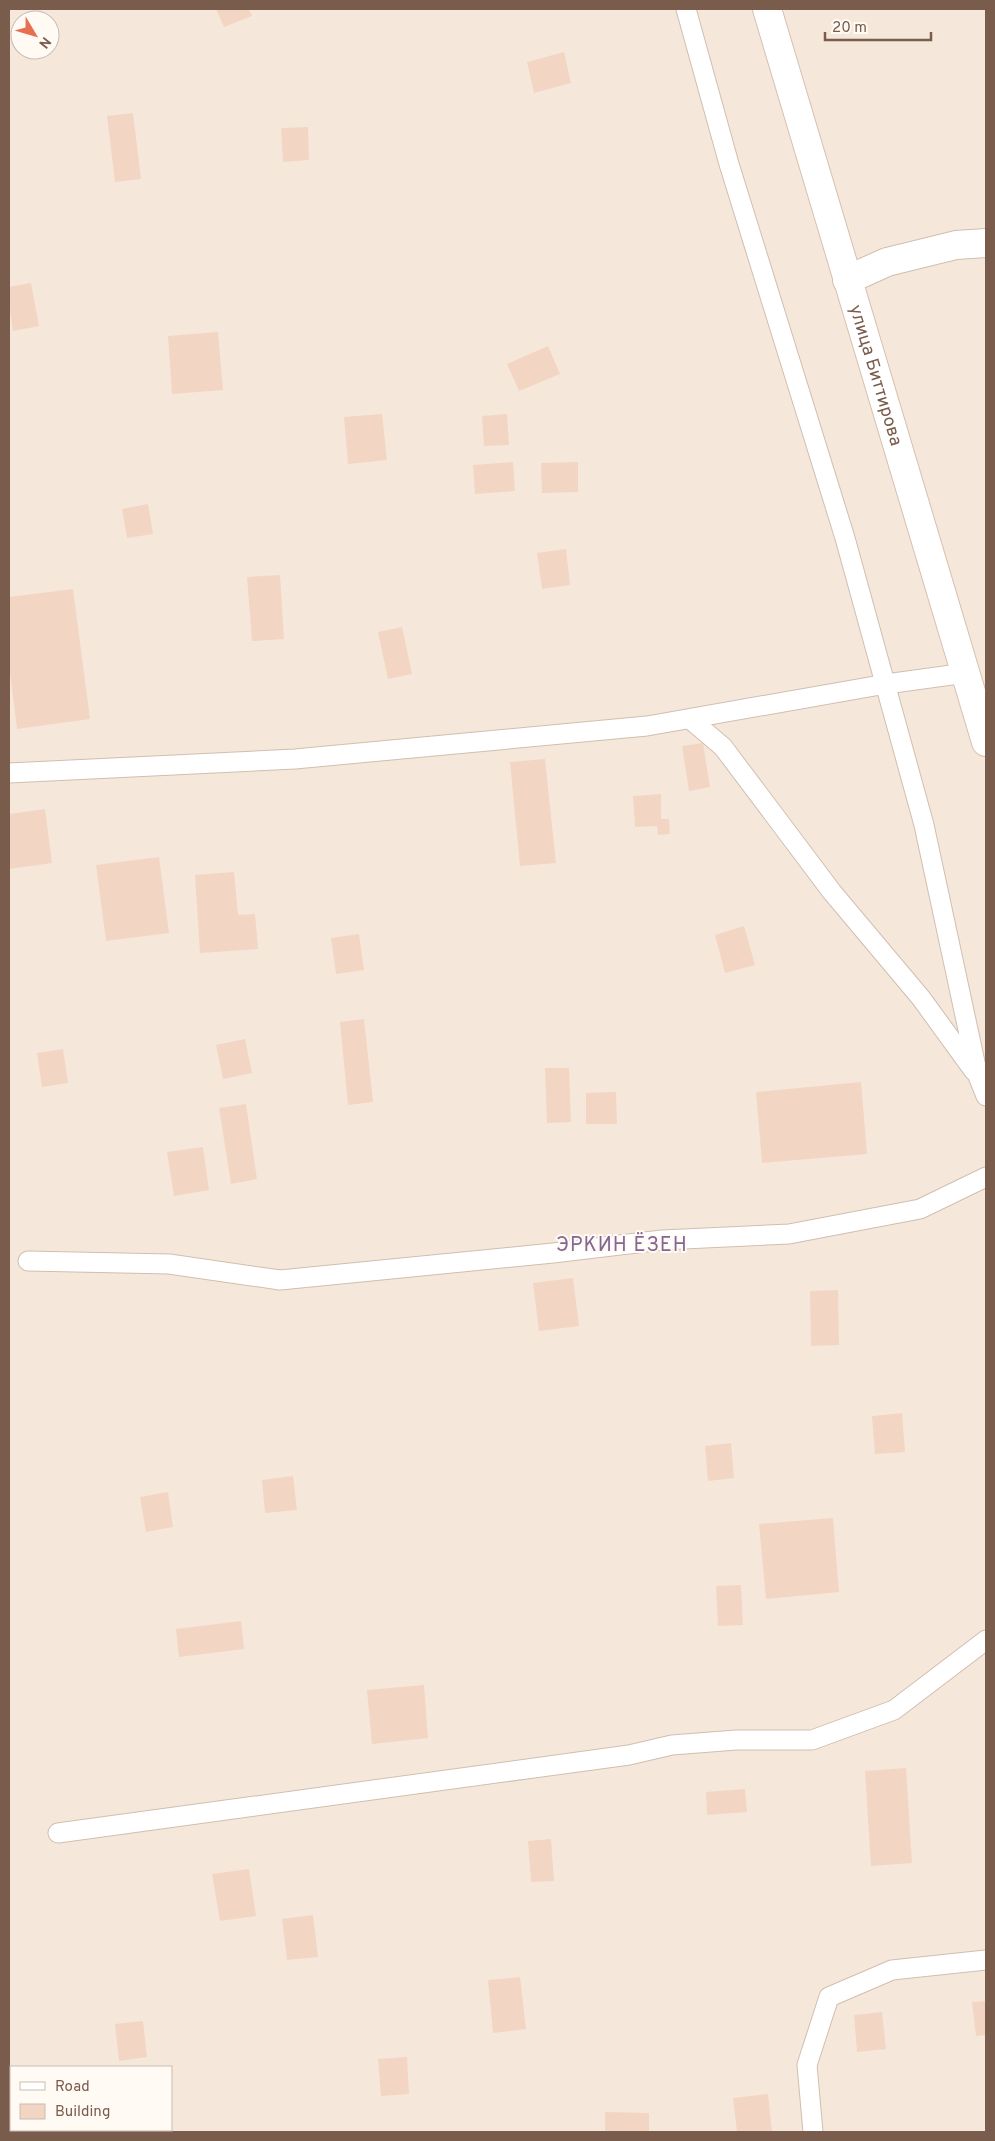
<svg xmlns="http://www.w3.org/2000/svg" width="995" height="2141" font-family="Overpass,sans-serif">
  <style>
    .residential { fill: #f5e8da; fill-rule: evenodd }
    .building { fill: #f3d5c3 }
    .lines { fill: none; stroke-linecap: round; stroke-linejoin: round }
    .lane-casing { stroke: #d1beb0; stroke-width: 21 }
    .street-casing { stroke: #d1beb0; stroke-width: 30 }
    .secondary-casing { stroke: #d6c0b0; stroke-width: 30 }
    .lane { stroke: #fff; stroke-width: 19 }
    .street { stroke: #fff; stroke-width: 28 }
    .secondary { stroke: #fff; stroke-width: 28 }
    .labels { text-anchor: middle; stroke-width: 4; stroke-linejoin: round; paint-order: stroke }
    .street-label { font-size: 18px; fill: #7a5c4d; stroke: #fffaf3 }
    .quarter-label { font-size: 20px; letter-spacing: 1px; fill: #846695; stroke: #fffaf3 }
  </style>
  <rect width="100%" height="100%" fill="#fdf6ec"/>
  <path class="residential" d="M9 9H986V2132H9ZM20 20H50V50H20ZM11 2067H171V2130H11Z"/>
  <path class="building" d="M216 9H249L252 16 224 27Z
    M564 52 571 83 534 93 527 62Z
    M133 113 141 179 115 182 107 116Z
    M308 127 309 160 283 162 281 128Z
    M31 283 39 326 13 331 9 304V287Z
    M218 332 223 390 172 394 168 336Z
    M548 346 560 374 519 391 507 364Z
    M382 414 387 460 348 464 344 417Z
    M507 414 509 445 484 446 482 416Z
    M513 462 515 491 475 494 473 465Z
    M578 462V492L542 493 541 463Z
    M148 504 153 534 127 538 122 509Z
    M566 549 570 585 542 589 537 553Z
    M280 575 284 639 252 641 247 577Z
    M73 589 90 719 17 729 9 665V597Z
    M402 627 412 674 388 679 378 632Z
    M703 743 710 787 689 791 682 746Z
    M545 759 556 863 520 866 510 762Z
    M661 794V819H669L670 834 658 835 657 826 635 827 633 796Z
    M45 809 52 863 9 869V814Z
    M159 857 169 933 106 941 96 865Z
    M234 872 238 915 255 914 258 949 200 953 195 875Z
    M744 926 755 965 725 973 715 935Z
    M359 934 364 970 336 974 331 938Z
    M364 1019 373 1102 348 1105 340 1022Z
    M245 1039 252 1073 223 1079 216 1045Z
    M63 1049 68 1083 42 1087 37 1053Z
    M545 1068H569L571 1122 547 1123Z
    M861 1082 867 1154 762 1163 756 1092Z
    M616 1092 617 1124H586V1093Z
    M246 1104 257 1179 231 1184 219 1108Z
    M203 1147 209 1190 174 1196 167 1152Z
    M573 1278 579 1326 539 1331 533 1283Z
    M838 1290 839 1345 811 1346 810 1291Z
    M902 1413 905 1452 875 1454 872 1416Z
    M731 1443 734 1478 708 1481 705 1446Z
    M293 1476 297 1510 265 1513 262 1480Z
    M168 1492 173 1527 146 1532 140 1497Z
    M833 1518 839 1592 766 1599 759 1524Z
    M741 1585 743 1625 718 1626 716 1586Z
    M241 1621 244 1649 179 1657 176 1629Z
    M424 1685 428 1738 372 1744 367 1690Z
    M906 1768 912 1863 871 1866 865 1771Z
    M745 1789 747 1812 707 1815 706 1792Z
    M551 1839 554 1881 531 1882 528 1841Z
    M249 1869 256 1916 220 1921 212 1874Z
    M313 1915 318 1957 287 1960 282 1919Z
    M520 1977 526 2029 493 2033 488 1980Z
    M986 2001V2035L976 2036 972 2002Z
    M882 2012 886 2049 857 2052 854 2015Z
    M143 2021 147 2057 119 2061 115 2024Z
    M407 2057 409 2094 381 2096 378 2059Z
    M768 2094 772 2132H737L733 2098Z
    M605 2112 649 2113V2132H605Z"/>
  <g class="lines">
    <g class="lane-casing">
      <path id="lane" d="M686 9 729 164 845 538 924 825 978 1076 986 1096
        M690 719 723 747 832 892 921 998 974 1071
        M9 773 295 759 647 726 886 684 966 673
        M28 1261 169 1264 280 1280 553 1253 662 1240 789 1234 920 1209 986 1177
        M58 1833 629 1755 672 1745 736 1740H812L894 1710 986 1640
        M813 2132 807 2065 829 1997 892 1970 986 1960"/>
    </g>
    <g class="street-casing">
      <path id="street" d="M847 280 887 262 956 245 986 243"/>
    </g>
    <g class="secondary-casing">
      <g id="secondary">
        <path id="s1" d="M767 9 986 742"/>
      </g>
    </g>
    <use href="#lane" class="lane"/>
    <use href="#street" class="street"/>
    <use href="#secondary" class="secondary"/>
  </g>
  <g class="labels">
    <g class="street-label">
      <text dy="6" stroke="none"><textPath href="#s1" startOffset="382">улица Биттирова</textPath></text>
    </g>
    <g class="quarter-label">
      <text x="622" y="1251">ЭРКИН ЁЗЕН</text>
    </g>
  </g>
  <rect width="995" height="2141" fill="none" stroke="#7a5c4d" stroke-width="20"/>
  <rect x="10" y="2066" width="162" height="65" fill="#fffaf3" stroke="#cabbb1"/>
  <rect x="20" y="2082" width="25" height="8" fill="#ffffff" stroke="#cabbb1"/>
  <text x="55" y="2091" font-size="15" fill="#7a5c4d">Road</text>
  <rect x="20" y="2104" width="25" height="15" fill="#f3d5c3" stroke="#cabbb1"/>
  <text x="55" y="2116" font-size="15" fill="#7a5c4d">Building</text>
  <g transform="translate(35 35) rotate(128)"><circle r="24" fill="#fffaf3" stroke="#cabbb1"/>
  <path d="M0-4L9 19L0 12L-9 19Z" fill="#e76f51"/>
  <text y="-8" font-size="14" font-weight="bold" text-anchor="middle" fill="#7a5c4d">N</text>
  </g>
  <path d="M825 32v8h106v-8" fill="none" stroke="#7a5c4d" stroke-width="2.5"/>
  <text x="832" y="32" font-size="15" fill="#7a5c4d" stroke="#fffaf3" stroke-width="4" paint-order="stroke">20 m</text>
</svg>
